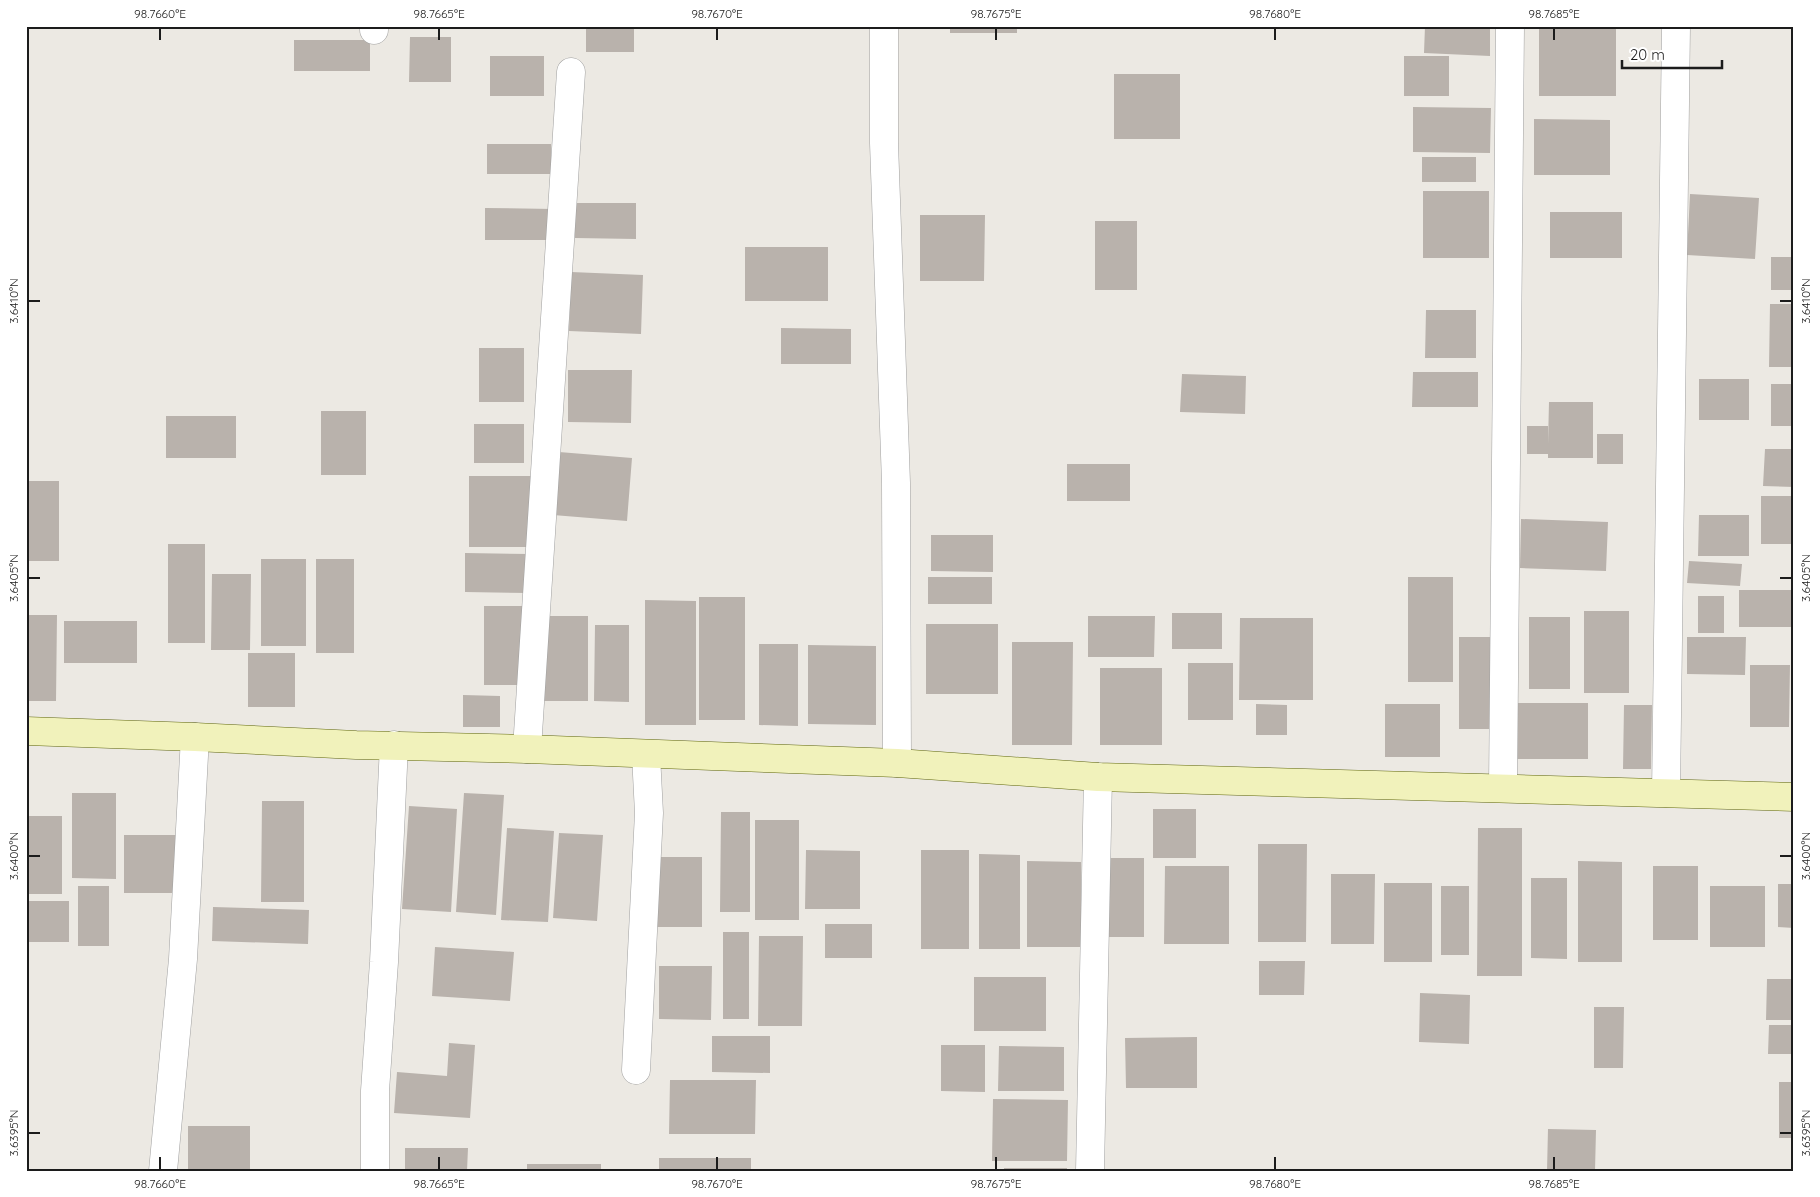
<svg xmlns="http://www.w3.org/2000/svg" width="1820" height="1197" font-family="Quicksand,sans-serif">
  <style>
    .building { fill: #b9b2ac }
    .lines { fill: none; stroke-linecap: round; stroke-linejoin: round }
    .street-casing { stroke: #a0a0a0; stroke-width: 29 }
    .secondary-casing { stroke: #606710; stroke-width: 29 }
    .street { stroke: #fff; stroke-width: 28 }
    .secondary { stroke: #f1f2bb; stroke-width: 28 }
    .ticks { fill: none; stroke: #1c1c1c; stroke-width: 2 }
    .neatline { fill: none; stroke: #1c1c1c; stroke-width: 2 }
    .ticks-label { font-size: 12px; text-anchor: middle; fill: #1c1c1c }
  </style>
  <rect width="100%" height="100%" fill="#ece9e3"/>
  <path class="building" d="M586 26H634V52H586Z
    M950 26H1017V33H950Z
    M1425 26H1490V56L1424 53Z
    M1539 26H1616V96H1539Z
    M410 37H451V82H409Z
    M294 40H370V71H294Z
    M490 56H544V96H490Z
    M1404 56H1449V96H1404Z
    M1114 74H1180V139H1114Z
    M1413 107 1491 108 1490 153 1413 152Z
    M1534 119 1610 120V175H1534Z
    M487 144H551V174H487Z
    M1422 157H1476V182H1422Z
    M1423 191H1489V258H1423Z
    M1690 194 1759 198 1755 259 1687 255Z
    M575 203H636V239L575 238Z
    M485 208 553 209V240H485Z
    M1550 212H1622V258H1550Z
    M920 215H985L984 281H920Z
    M1095 221H1137V290H1095Z
    M745 247H828V301H745Z
    M1771 257H1794V290H1771Z
    M571 272 643 275 641 334 569 331Z
    M1770 304H1794V367H1769Z
    M1426 310H1476V358H1425Z
    M781 328 851 329V364H781Z
    M479 348H524V402H479Z
    M568 370H632L631 423 568 422Z
    M1413 372H1478V407H1412Z
    M1182 374 1246 376 1245 414 1180 412Z
    M1699 379H1749V420H1699Z
    M1771 384H1794V426H1771Z
    M1549 402H1593V458H1548V454H1527V426H1548V444Z
    M321 411H366V475H321Z
    M166 416H236V458H166Z
    M474 424H524V463H474Z
    M1597 434H1623V464H1597Z
    M1765 449H1794V487L1763 486Z
    M559 452 632 458 627 521 553 515Z
    M1067 464H1130V501H1067Z
    M469 476H532V547H469Z
    M26 481H59V561H26Z
    M1761 496H1794V544H1761Z
    M1699 515H1749V556H1698Z
    M1521 519 1608 522 1606 571 1520 568Z
    M931 535H993V572L931 571Z
    M168 544H205V643H168Z
    M465 553 530 554 529 593 465 592Z
    M261 559H306V646H261Z
    M316 559H354V653H316Z
    M1689 561 1742 564 1740 586 1687 583Z
    M212 574H251L250 650H211Z
    M928 577H992V604H928Z
    M1408 577H1453V682H1408Z
    M1739 590H1794V627H1739Z
    M1698 596H1724V633H1698Z
    M699 597H745V720H699Z
    M645 600 696 601V725H645Z
    M484 606H526L525 685H484Z
    M1584 611H1629V693H1584Z
    M1172 613H1222V649H1172Z
    M26 615H57L56 701H26Z
    M544 616H588V701H544Z
    M1088 616H1155L1154 657H1088Z
    M1529 617H1570V689H1529Z
    M1240 618H1313V700H1239Z
    M64 621H137V663H64Z
    M926 624H998V694H926Z
    M595 625H629V702L594 701Z
    M1459 637H1500V729H1459Z
    M1687 637H1746L1745 675 1687 674Z
    M1012 642H1073L1072 745H1012Z
    M759 644H798V726L759 725Z
    M808 645 876 646V725L808 724Z
    M248 653H295V707H248Z
    M1188 663H1233V720H1188Z
    M1750 665H1790L1789 727H1750Z
    M1100 668H1162V745H1100Z
    M463 695 500 696V727H463Z
    M1512 703H1588V759H1512Z
    M1256 704 1287 705V735H1256Z
    M1385 704H1440V757H1385Z
    M1624 705H1652L1651 769H1623Z
    M72 793H116V879L72 878Z
    M464 793 504 795 496 915 456 912Z
    M262 801H304V902H261Z
    M409 806 457 809 451 912 402 909Z
    M1153 809H1196V858H1153Z
    M721 812H750V912H720Z
    M26 816H62V894H26Z
    M755 820H799V920H755Z
    M507 828 554 831 548 922 501 920Z
    M1478 828H1522V976H1477Z
    M559 833 603 835 597 921 553 918Z
    M124 835H181V893H124Z
    M1258 844H1307L1306 942H1258Z
    M806 850 860 851V909H805Z
    M921 850H969V949H921Z
    M979 854 1020 855V949H979Z
    M657 857H702V927H656Z
    M1106 858H1144V937H1105Z
    M1027 861 1081 862V947H1027Z
    M1578 861 1622 862V962H1578Z
    M1165 866H1229V944H1164Z
    M1653 866H1698V940H1653Z
    M1331 874H1375L1374 944H1331Z
    M1531 878H1567V959L1531 958Z
    M1384 883H1432V962H1384Z
    M1778 884H1794V928L1778 927Z
    M78 886H109V946H78Z
    M1441 886H1469V955H1441Z
    M1710 886H1765V947H1710Z
    M26 901H69V942H26Z
    M213 907 309 910 308 944 212 941Z
    M825 924H872V958H825Z
    M723 932H749V1019H723Z
    M759 936H803L802 1026H758Z
    M435 947 514 952 510 1001 432 996Z
    M1259 961H1305L1304 995H1259Z
    M659 966H712L711 1020 659 1019Z
    M974 977H1046V1031H974Z
    M1767 979H1794V1020H1766Z
    M1420 993 1470 995 1469 1044 1419 1042Z
    M1594 1007H1624L1623 1068H1594Z
    M1769 1025H1794V1054H1768Z
    M712 1036H770V1073L712 1072Z
    M1197 1037V1088H1126L1125 1038Z
    M449 1043 475 1045 470 1118 394 1113 397 1072 447 1076Z
    M941 1045H985V1092L941 1091Z
    M999 1046 1064 1047V1091H998Z
    M670 1080H756L755 1134H669Z
    M1779 1082H1794V1138H1779Z
    M993 1099 1068 1100 1067 1161H992Z
    M188 1126H250V1171H188Z
    M1548 1129 1596 1130 1595 1171H1547Z
    M405 1148H468L467 1171H405Z
    M659 1158H751V1171H659Z
    M527 1164H601V1171H527Z
    M1004 1168H1067V1171H1004Z"/>
  <g class="lines">
    <g class="street-casing">
      <path id="street" d="M884 26V143L896 483 897 763
        M374 30V26
        M527 749 571 72
        M1503 788 1510 26
        M1666 793 1676 26
        M636 1070 649 813 646 755
        M163 1171 183 959 195 737
        M375 1171V1091L384 962 394 745
        M1090 1171 1098 777"/>
    </g>
    <g class="secondary-casing">
      <path id="secondary" d="M26 731 195 737 356 745 527 749 897 763 1098 777 1794 797"/>
    </g>
    <use href="#street" class="street"/>
    <use href="#secondary" class="secondary"/>
  </g>
  <path class="ticks" d="M160 28V40M439 28V40M717 28V40M996 28V40M1275 28V40M1554 28V40M28 301H40M1780 301H1792M28 578H40M1780 578H1792M28 856H40M1780 856H1792M28 1133H40M1780 1133H1792M160 1157V1170M439 1157V1170M717 1157V1170M996 1157V1170M1275 1157V1170M1554 1157V1170"/>
  <rect width="1820" height="1197" fill="none" stroke="#ffffff" stroke-width="55"/>
  <path d="M1622 60v8h100v-8" fill="none" stroke="#1c1c1c" stroke-width="2.5"/>
  <text x="1630" y="60" font-size="15" fill="#1c1c1c" stroke="#ffffff" stroke-width="4" paint-order="stroke">20 m</text>
  <rect x="28" y="28" width="1764" height="1142" class="neatline"/>
  <g class="ticks-label">
    <text x="160" y="18">98.7660°E</text>
    <text x="439" y="18">98.7665°E</text>
    <text x="717" y="18">98.7670°E</text>
    <text x="996" y="18">98.7675°E</text>
    <text x="1275" y="18">98.7680°E</text>
    <text x="1554" y="18">98.7685°E</text>
    <text transform="translate(14 301) rotate(-90)" y="4">3.6410°N</text>
    <text transform="translate(1806 301) rotate(-90)" y="4">3.6410°N</text>
    <text transform="translate(14 578) rotate(-90)" y="4">3.6405°N</text>
    <text transform="translate(1806 578) rotate(-90)" y="4">3.6405°N</text>
    <text transform="translate(14 856) rotate(-90)" y="4">3.6400°N</text>
    <text transform="translate(1806 856) rotate(-90)" y="4">3.6400°N</text>
    <text transform="translate(14 1133) rotate(-90)" y="4">3.6395°N</text>
    <text transform="translate(1806 1133) rotate(-90)" y="4">3.6395°N</text>
    <text x="160" y="1188">98.7660°E</text>
    <text x="439" y="1188">98.7665°E</text>
    <text x="717" y="1188">98.7670°E</text>
    <text x="996" y="1188">98.7675°E</text>
    <text x="1275" y="1188">98.7680°E</text>
    <text x="1554" y="1188">98.7685°E</text>
  </g>
</svg>
